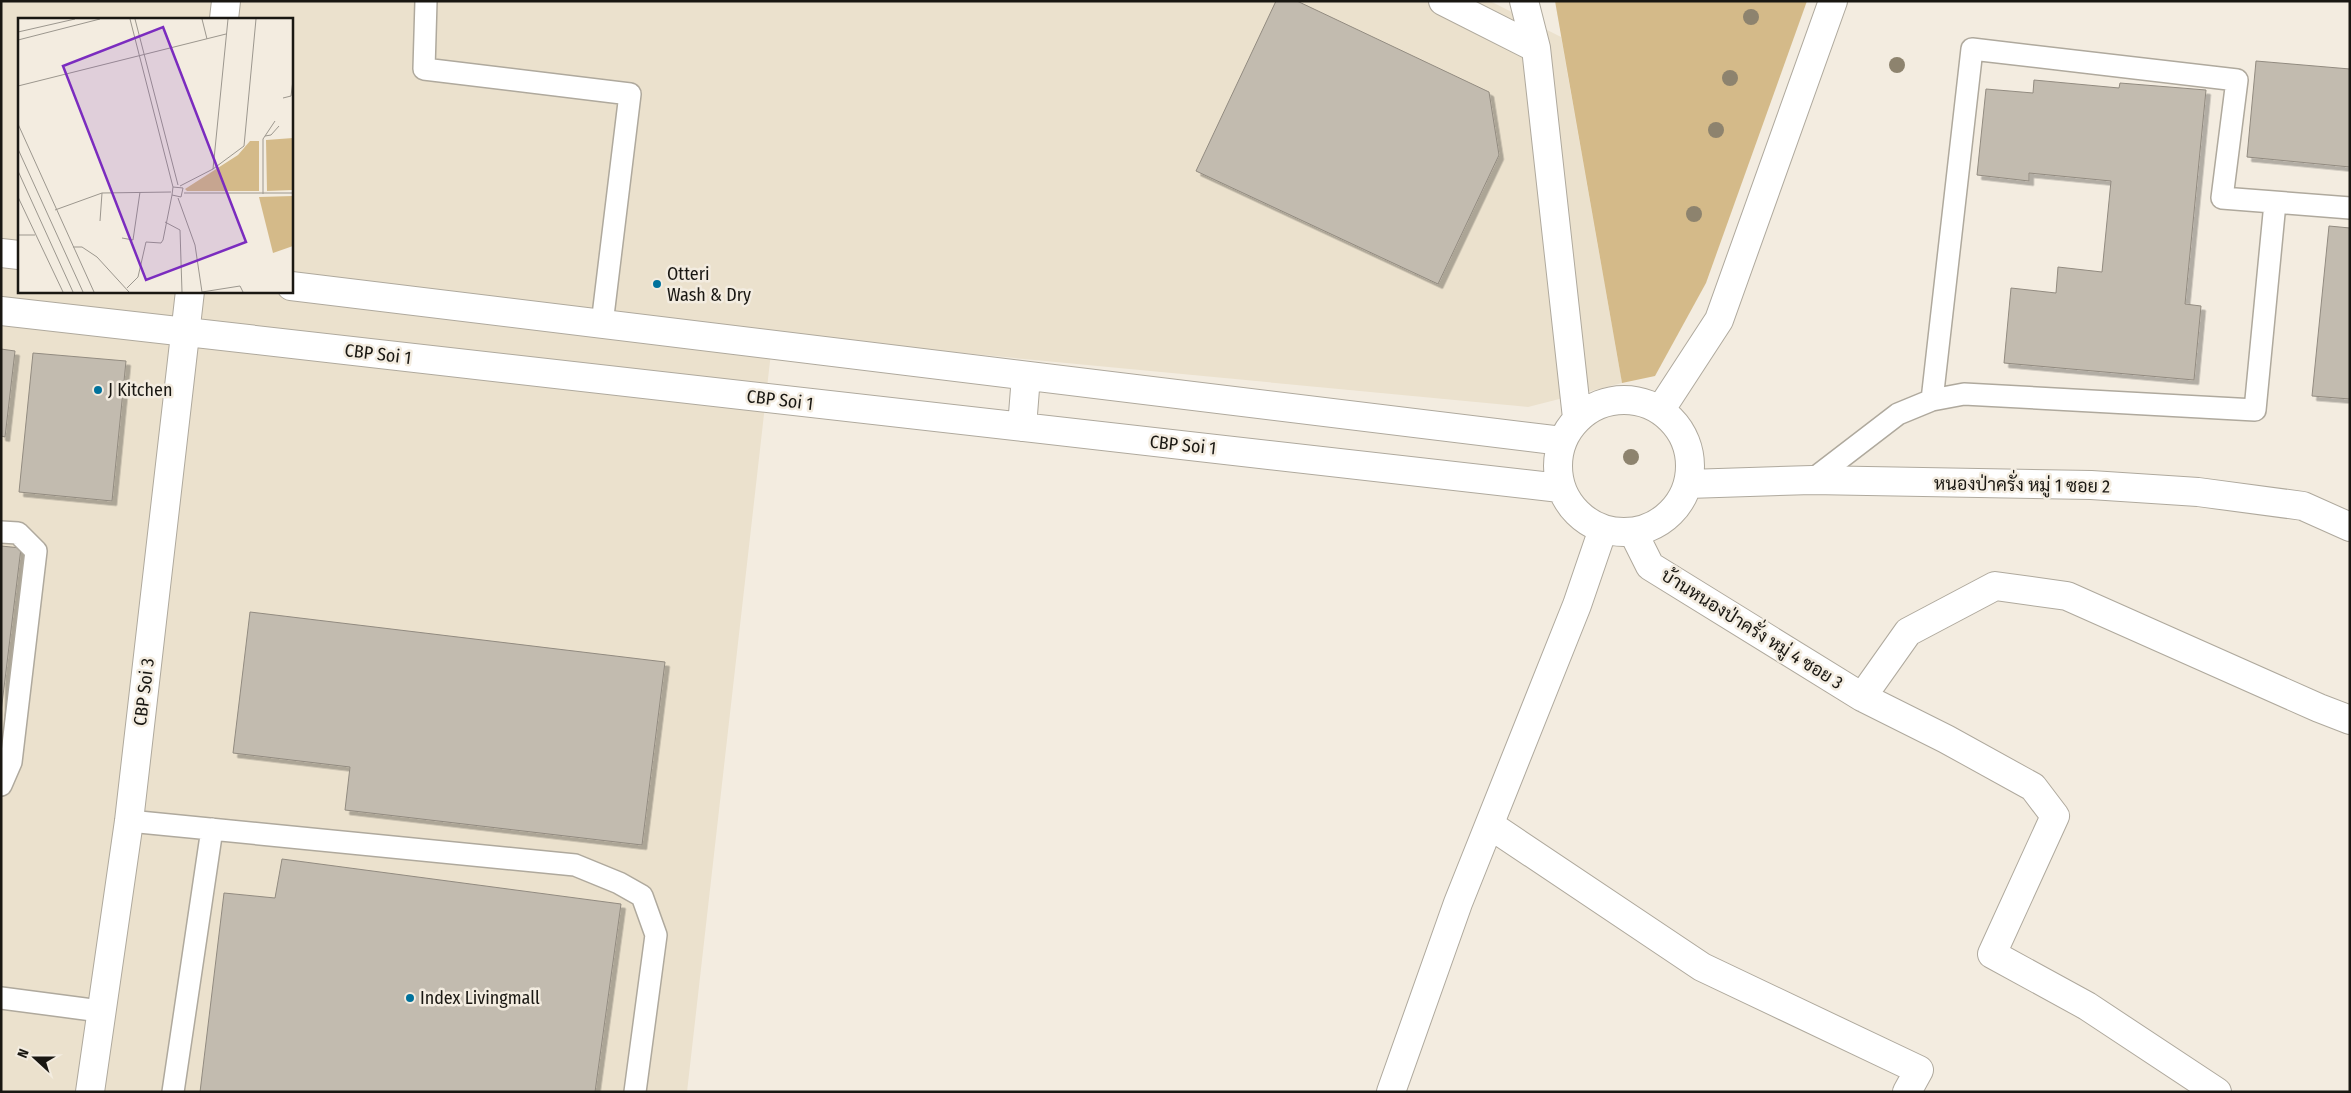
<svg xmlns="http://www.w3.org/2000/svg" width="2351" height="1093" font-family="'Fira Sans Condensed',Sarabun,sans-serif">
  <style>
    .built { fill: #ebe1cd; fill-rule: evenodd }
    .green { fill: #d4ba89 }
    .building { fill: #c2bbaf; stroke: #928b80; filter: url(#shadow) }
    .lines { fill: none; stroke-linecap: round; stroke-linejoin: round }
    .lane-casing { stroke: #afa99d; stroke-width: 24 }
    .street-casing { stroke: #afa99d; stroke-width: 30 }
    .lane { stroke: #fff; stroke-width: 21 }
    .street { stroke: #fff; stroke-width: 28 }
    .tree { fill: #8d836e }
    .poi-dot { fill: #00729c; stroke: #f3ece0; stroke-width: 2 }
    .labels { text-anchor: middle; stroke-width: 5; stroke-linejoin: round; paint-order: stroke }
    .poi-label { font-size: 18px; fill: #191712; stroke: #f3ece0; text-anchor: start }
    .street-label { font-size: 18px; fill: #191712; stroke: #f3ece0 }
    .inset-road { fill: none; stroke: #9c978e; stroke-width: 1 }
    .view { fill: #7b2cbf; fill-opacity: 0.15; stroke: #7b2cbf; stroke-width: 2.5 }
    .inset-edge { fill: none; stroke: #191712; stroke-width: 2.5 }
  </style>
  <defs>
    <filter id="shadow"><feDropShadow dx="4.5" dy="4.5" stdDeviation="0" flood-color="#0004"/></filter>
  </defs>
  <rect width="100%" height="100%" fill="#f3ece0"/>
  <path class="built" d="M1 1H1490L1561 37 1622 383 1528 407 773 335 687 1092H1ZM19 19H291V291H19Z"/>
  <path class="green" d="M1555 1H1807L1706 283 1655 376 1622 383Z"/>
  <path class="building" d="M1276 1H1297L1489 92 1499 155 1438 284 1196 171Z
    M2256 61 2350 69V167L2247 157Z
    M2034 80 2119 88 2120 83 2206 90 2185 304 2201 306 2194 380 2004 363 2011 288 2056 293 2058 267 2102 272 2111 181 2029 173V181L1977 175 1986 89 2033 93Z
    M2329 226 2350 228V399L2312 396Z
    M1 349 15 351 5 437 1 436Z
    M33 353 126 361 112 501 19 492Z
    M1 546 21 548 1 712Z
    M250 612 665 662 642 845 345 810 350 767 233 753Z
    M282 859 621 904 595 1092H200L224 893 275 898Z"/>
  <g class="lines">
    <g class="lane-casing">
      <path id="lane" d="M426 1 424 69 630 94 602 324
        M1932 400 1972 49 2237 80 2222 198 2350 208
        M1812 480 1898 414 1932 400 1964 394 2255 410 2275 203
        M1 532 18 533 36 551 11 762 1 785
        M129 821 575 865 619 883 642 896 656 935 635 1092
        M1 998 100 1011
        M173 1092 212 829"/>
    </g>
    <g class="street-casing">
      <path id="street" d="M1443 1 1536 48
        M1524 1 1536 48 1577 418
        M224 19 226 1
        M1 253 19 255
        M291 286 1562 441
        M1 311 1560 488
        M1558 466a66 66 0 1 1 132 0a66 66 0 1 1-132 0Z
        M1661 409 1719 320 1833 1
        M1022 427 1026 376
        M1688 484 1812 480 2091 485 2198 492 2303 506 2350 527
        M1633 532 1650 566 1862 697 1946 739 2033 787 2055 816 1992 954 2087 1006 2217 1092
        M1862 697 1908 632 1995 586 2067 596 2319 708 2350 720
        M1490 825 1702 967 1919 1070 1907 1092
        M90 1092 129 821 190 291
        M1391 1092 1458 903 1577 605 1603 529"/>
    </g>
    <use href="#lane" class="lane"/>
    <use href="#street" class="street"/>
  </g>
  <g class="tree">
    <circle cx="1751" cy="17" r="8"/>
    <circle cx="1897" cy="65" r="8"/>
    <circle cx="1730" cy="78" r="8"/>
    <circle cx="1716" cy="130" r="8"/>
    <circle cx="1694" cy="214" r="8"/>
    <circle cx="1631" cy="457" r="8"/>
  </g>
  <g class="poi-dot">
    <circle cx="657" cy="284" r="5"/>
    <circle cx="98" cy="390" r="5"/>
    <circle cx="410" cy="998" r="5"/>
  </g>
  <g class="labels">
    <g class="poi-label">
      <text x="667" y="280">Otteri<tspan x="667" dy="21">Wash &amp; Dry</tspan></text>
      <text x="108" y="396">J Kitchen</text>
      <text x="420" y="1004">Index Livingmall</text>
    </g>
    <g class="street-label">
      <text transform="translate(378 354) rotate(7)" y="6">CBP Soi 1</text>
      <text transform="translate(780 400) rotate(7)" y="6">CBP Soi 1</text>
      <text transform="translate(1183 445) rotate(6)" y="6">CBP Soi 1</text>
      <text transform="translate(2022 485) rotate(1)" y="6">หนองป่าครั่ง หมู่ 1 ซอย 2</text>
      <text transform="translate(1752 629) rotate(32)" y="6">บ้านหนองป่าครั่ง หมู่ 4 ซอย 3</text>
      <text transform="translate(144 692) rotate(-83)" y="6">CBP Soi 3</text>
    </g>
  </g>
  <g transform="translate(18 18)">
    <rect width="275" height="275" fill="#f3ece0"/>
    <path d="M275 120V172L249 173 248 122ZM232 123H241V173H169L167 171 220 137ZM275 178V228L255 235 241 179Z" fill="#d4ba89"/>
    <path class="inset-road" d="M112 1 155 169 154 177 163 179 165 170 155 169M117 1 160 167M184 1 189 21M0 14 57 1M0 22 82 1M0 68 208 16M265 80 273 78 275 62M0 106 76 274M247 118 253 117 261 108M0 131 65 274M195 151 210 1M0 153 55 274M162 168 195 151 226 128 238 1M166 175H275M245 176V121L257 103M0 179 45 274M160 180 177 227 184 274 222 268 225 274M37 192 84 175 153 174M82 203 84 175M147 204 162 212 164 274M0 217H17M104 220 115 222 122 174M55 229H64L79 239 111 274M109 270 120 259 128 224 143 225 145 222 154 177"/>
    <path class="view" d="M145 9 228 224 128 262 45 48Z"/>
    <rect width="275" height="275" class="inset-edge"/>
  </g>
  <rect width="2351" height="1093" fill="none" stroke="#191712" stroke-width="5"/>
  <g transform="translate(35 1058) rotate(291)" stroke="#f3ece0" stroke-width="4" paint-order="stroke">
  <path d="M0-4L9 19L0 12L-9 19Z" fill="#191712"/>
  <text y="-8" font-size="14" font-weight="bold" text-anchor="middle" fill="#191712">N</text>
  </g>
</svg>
